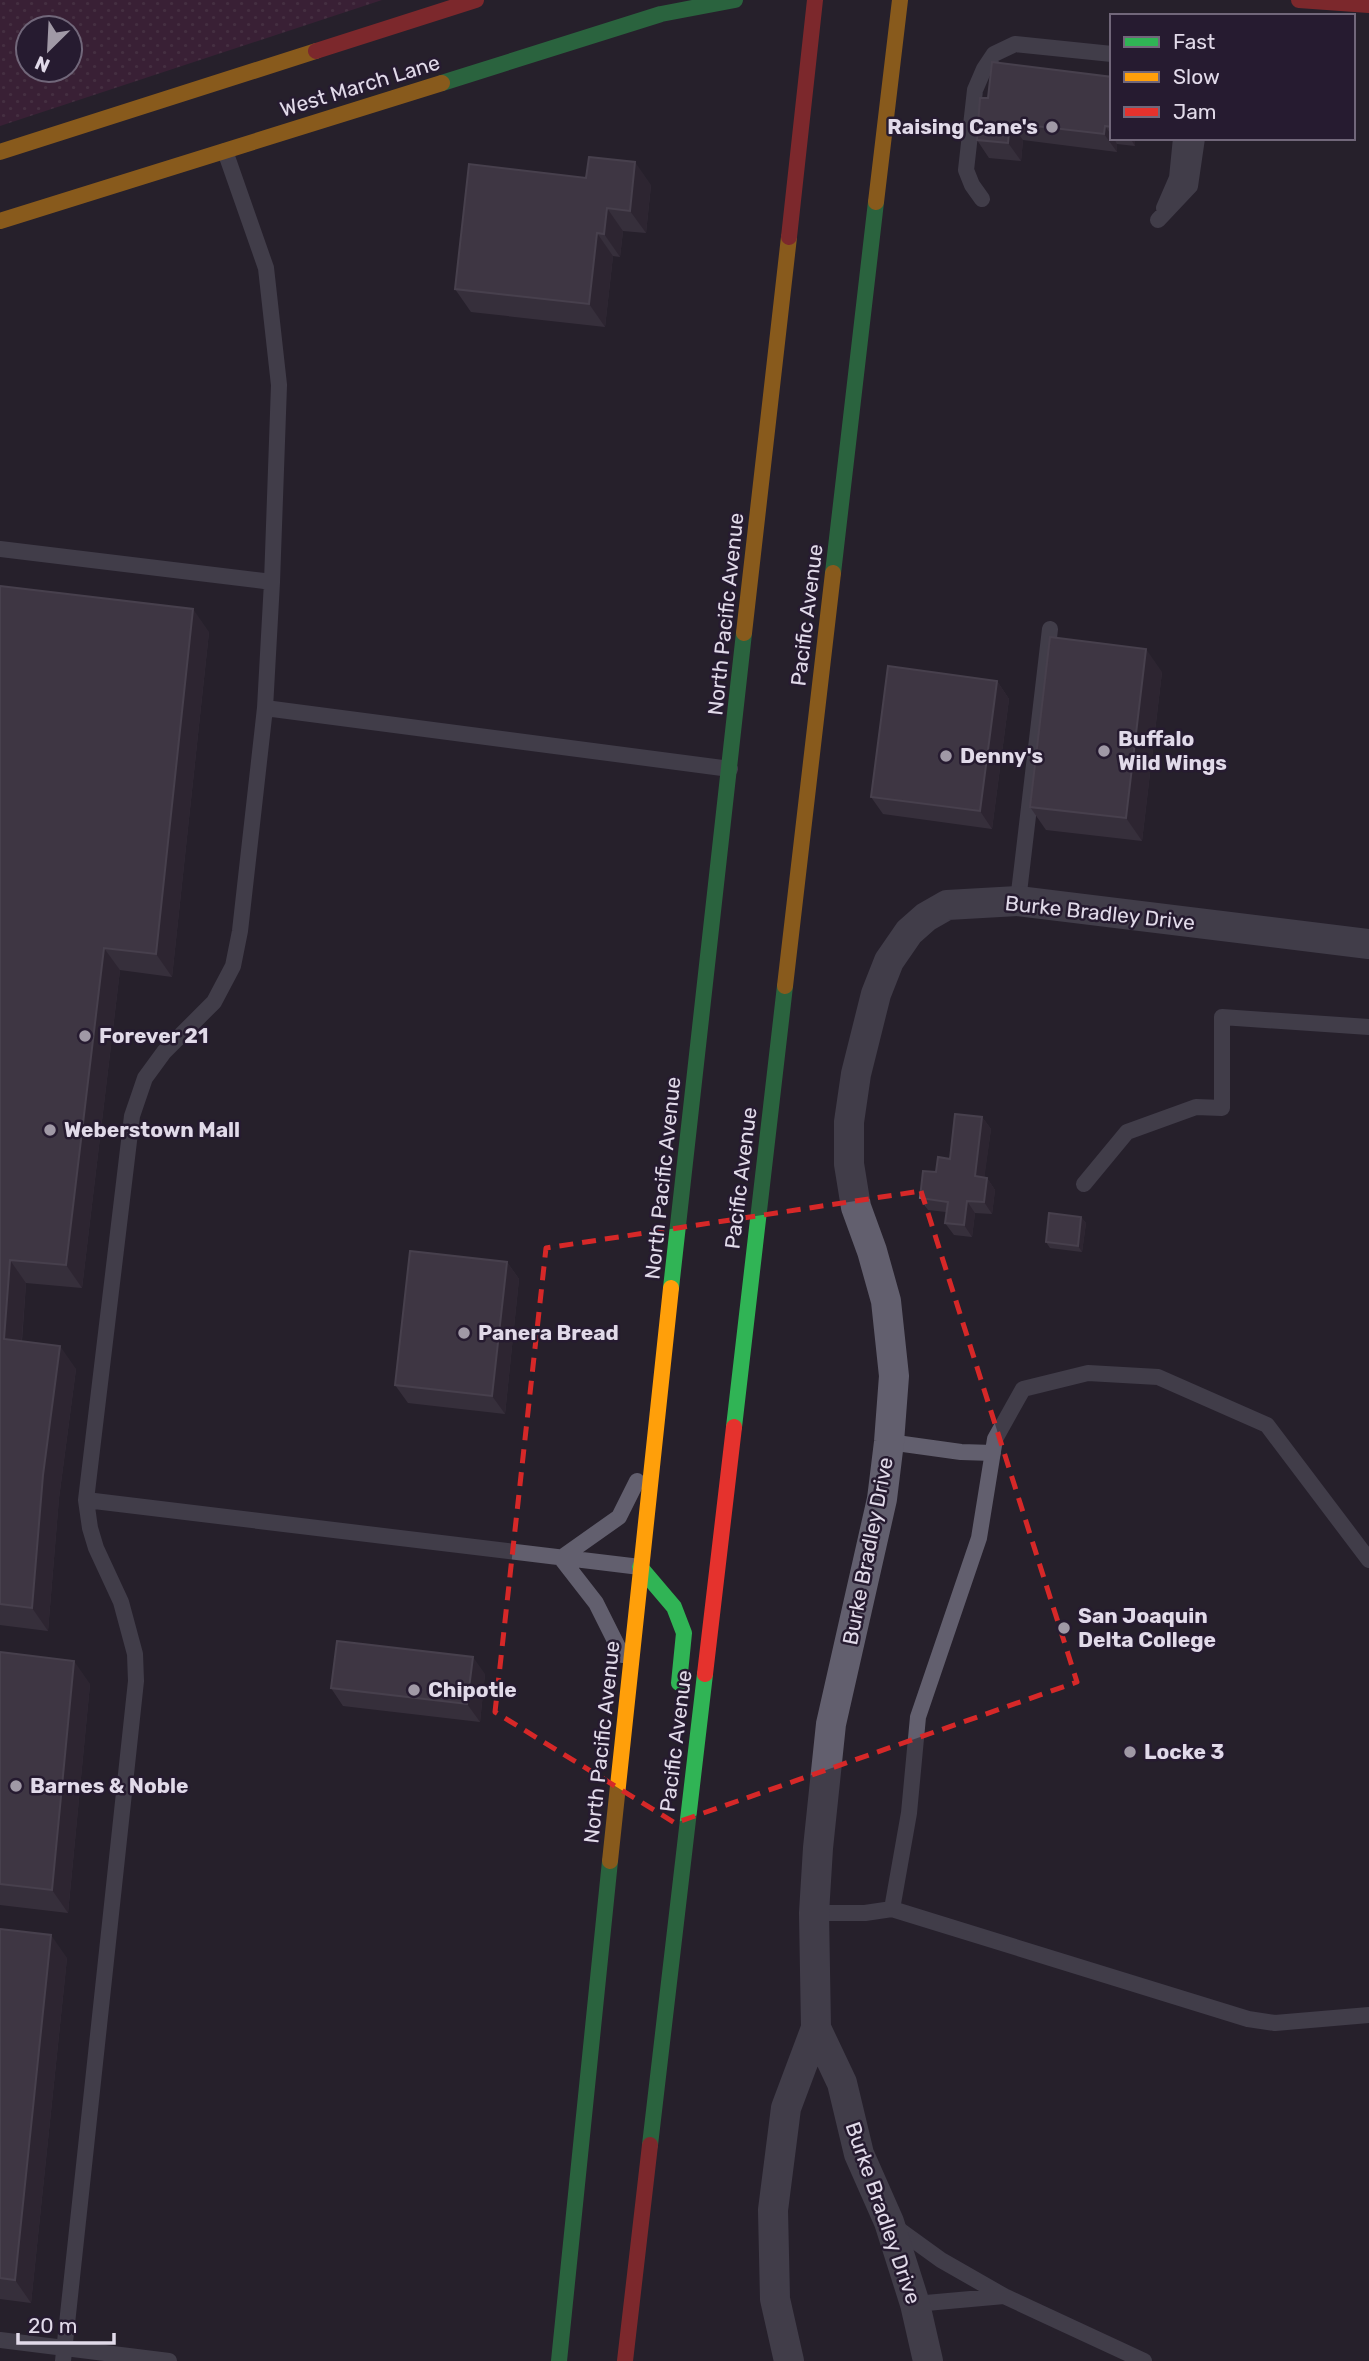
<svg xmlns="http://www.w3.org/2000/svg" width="1369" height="2361" font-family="Rubik,sans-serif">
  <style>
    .park { fill: url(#park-dots); fill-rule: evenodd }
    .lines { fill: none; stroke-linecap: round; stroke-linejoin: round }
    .lane { stroke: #625f6e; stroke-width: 16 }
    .street { stroke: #625f6e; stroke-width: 30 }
    .fast { stroke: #30b455; stroke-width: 16 }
    .slow { stroke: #ff9f0a; stroke-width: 16 }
    .jam { stroke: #e5322d; stroke-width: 16 }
    .wall { fill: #4b404f }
    .shaded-wall { fill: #362c39 }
    .building { fill: #5b505f; stroke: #706675; stroke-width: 2 }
    .marked { fill: none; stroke: #d62828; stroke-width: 5; stroke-dasharray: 14 9; stroke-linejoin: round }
    .poi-dot { fill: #a099a6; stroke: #261b30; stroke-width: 2.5 }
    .labels { text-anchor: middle; stroke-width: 5; stroke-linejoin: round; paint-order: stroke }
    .street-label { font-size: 21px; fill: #e1dae9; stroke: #261b30 }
    .poi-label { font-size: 21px; font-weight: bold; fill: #e1dae9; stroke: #261b30; text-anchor: start }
  </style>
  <defs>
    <pattern id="park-dots" width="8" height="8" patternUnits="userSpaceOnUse" patternTransform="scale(1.75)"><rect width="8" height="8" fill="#512140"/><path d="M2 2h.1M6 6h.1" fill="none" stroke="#6a415c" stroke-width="1.8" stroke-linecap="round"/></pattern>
  </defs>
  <rect width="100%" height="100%" fill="#26202b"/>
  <path class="park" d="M0 0H382L0 126ZM28 28H70V70H28Z"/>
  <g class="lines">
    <path class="lane" d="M982 199 972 185 966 170 975 90 984 69 994 54 1015 44 1112 54
      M1164 208 1177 178 1181 138
      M1158 220 1190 186 1197 138
      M0 549 272 582
      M265 708 730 769
      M1018 901 1050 629
      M1084 1184 1127 1132 1196 1107 1222 1108V1017L1369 1027
      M889 1442 961 1452 993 1453
      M86 1500 640 1567
      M622 1655 596 1603 561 1558 619 1517 637 1481
      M892 1909 909 1813 918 1717 979 1538 995 1439 1023 1389 1088 1373 1158 1377 1267 1425 1369 1560
      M814 1913H865L892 1909 1248 2019 1275 2023 1369 2015
      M894 2226 941 2260 1004 2296 1144 2361
      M915 2304 1004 2296
      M0 2340 169 2361
      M63 2361 136 1681 135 1654 121 1602 96 1548 90 1528 86 1500 132 1116 145 1078 164 1052 214 1002 233 966 240 931 265 708 272 582 279 385 266 268 225 151"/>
    <path class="street" d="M816 2028 842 2083 859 2154 889 2222 915 2304 928 2361
      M789 2361 775 2299 773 2210 786 2108 816 2028 814 1913 818 1848 831 1724 882 1499 889 1442 894 1376 886 1301 872 1251 856 1207 849 1164V1122L856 1074 876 994 889 961 909 932 926 917 947 905 1018 901 1369 944"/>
    <path class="fast" d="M442 83 661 14 735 0
      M833 573 876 202
      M671 1288 744 633
      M734 1427 785 986
      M640 1567 674 1607 684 1633 679 1683
      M650 2145 705 1674
      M559 2361 610 1861"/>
    <path class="slow" d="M0 152 316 51
      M876 202 900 0
      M0 221 442 83
      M744 633 789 237
      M785 986 833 573
      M610 1861 671 1288"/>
    <path class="jam" d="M1299 0 1369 5
      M316 51 476 0
      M789 237 815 0
      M705 1674 734 1427
      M625 2361 650 2145"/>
  </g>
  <path class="wall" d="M1112 77V138H1135V146L1117 144V152L1023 140 1021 161 989 158 977 140 988 98Z
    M586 178 651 185 646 233 623 231 620 257 613 256 605 327 471 312 455 289Z
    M0 586 209 632 172 977 120 970 82 1288 26 1283 22 1341 76 1369 59 1498 48 1631 0 1625Z
    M1162 672 1142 841 1046 830 1030 807Z
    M997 681 1009 699 992 829 883 814 871 797Z
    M982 1117 991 1129 984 1177 987 1178 995 1190 992 1214 975 1213 972 1237 954 1235 945 1223 946 1212 928 1210 920 1198Z
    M1081 1217 1086 1223 1082 1252 1050 1248 1046 1242Z
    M507 1262 519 1279 505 1414 408 1403 395 1385Z
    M0 1652 90 1684 68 1913 0 1905Z
    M485 1674 480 1722 343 1706 331 1688Z
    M0 1929 67 1958 31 2303 0 2299Z"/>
  <path class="shaded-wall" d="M1010 123 1023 140 1021 161 1008 143Z
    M1105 126 1112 136V138H1114L1117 144V152L1104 134Z
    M1130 138H1135V146Z
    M635 162 651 185 646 233 630 211Z
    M607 208 623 231 620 257 604 234Z
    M597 233 613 256 605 327 589 304Z
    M193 609 209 632 172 977 156 954Z
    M1146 649 1162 672 1142 841 1126 818Z
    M997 681 1009 699 992 829 980 811Z
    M104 948 120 970 82 1288 66 1265Z
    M982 1117 991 1129 983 1188 975 1176Z
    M987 1178 995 1190 992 1214 984 1202Z
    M967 1201 975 1213 972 1237 964 1225Z
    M1081 1217 1086 1223 1082 1252 1078 1246Z
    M10 1260 26 1283 20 1362 4 1339Z
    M507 1262 519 1279 505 1414 492 1396Z
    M60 1346 76 1369 59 1498 48 1631 32 1608 43 1475Z
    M473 1657 485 1674 480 1722 467 1704Z
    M74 1661 90 1684 68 1913 52 1890Z
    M51 1935 67 1958 31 2303 15 2280Z"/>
  <path class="building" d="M992 62 1112 77V127L1105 126 1104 134 1010 123 1008 143 977 140 980 98H988Z
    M589 157 635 162 630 211 607 208 604 234 597 233 589 304 455 289 469 164 586 178Z
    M0 586 193 609 156 954 104 948 66 1265 10 1260 4 1339 60 1346 43 1475 32 1608 0 1604Z
    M1050 637 1146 649 1126 818 1030 807Z
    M888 666 997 681 980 811 871 797Z
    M955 1114 982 1117 975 1176 987 1178 984 1202 967 1201 964 1225 945 1223 948 1202 920 1198 923 1171 936 1172 938 1157 950 1159Z
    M1049 1213 1081 1217 1078 1246 1046 1242Z
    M410 1251 507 1262 492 1396 395 1385Z
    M337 1641 473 1657 467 1704 331 1688Z
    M0 1652 74 1661 52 1890 0 1884Z
    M0 1929 51 1935 15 2280 0 2278Z"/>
  <path d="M0 0H1369V2361H0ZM921 1191 1077 1682 675 1823 495 1712 546 1248Z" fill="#26202b" fill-opacity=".55" fill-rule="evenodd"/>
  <path class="marked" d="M921 1191 1077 1682 675 1823 495 1712 546 1248Z"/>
  <g class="poi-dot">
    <circle cx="1052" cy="127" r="7"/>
    <circle cx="1104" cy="751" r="7"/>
    <circle cx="946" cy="756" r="7"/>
    <circle cx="85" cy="1036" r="7"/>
    <circle cx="50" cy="1130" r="7"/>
    <circle cx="464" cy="1333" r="7"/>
    <circle cx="1064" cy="1628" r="7"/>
    <circle cx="414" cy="1690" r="7"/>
    <circle cx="1130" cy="1752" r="7"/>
    <circle cx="16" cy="1786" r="7"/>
  </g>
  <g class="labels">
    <g class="street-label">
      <text transform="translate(360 86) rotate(-17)" y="7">West March Lane</text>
      <text transform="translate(726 614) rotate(-84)" y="7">North Pacific Avenue</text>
      <text transform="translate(807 615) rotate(-83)" y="7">Pacific Avenue</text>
      <text transform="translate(1100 913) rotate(6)" y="7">Burke Bradley Drive</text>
      <text transform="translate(663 1178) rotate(-84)" y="7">North Pacific Avenue</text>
      <text transform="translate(741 1178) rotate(-83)" y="7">Pacific Avenue</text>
      <text transform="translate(868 1551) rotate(-79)" y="7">Burke Bradley Drive</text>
      <text transform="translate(676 1741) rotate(-83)" y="7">Pacific Avenue</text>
      <text transform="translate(602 1742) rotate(-84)" y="7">North Pacific Avenue</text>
      <text transform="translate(883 2213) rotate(71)" y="7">Burke Bradley Drive</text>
    </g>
    <g class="poi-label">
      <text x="1038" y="134" text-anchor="end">Raising Cane's</text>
      <text x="1118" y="746">Buffalo<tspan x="1118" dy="24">Wild Wings</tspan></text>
      <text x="960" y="763">Denny's</text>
      <text x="99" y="1043">Forever 21</text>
      <text x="64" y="1137">Weberstown Mall</text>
      <text x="478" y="1340">Panera Bread</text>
      <text x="1078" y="1623">San Joaquin<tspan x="1078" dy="24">Delta College</tspan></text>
      <text x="428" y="1697">Chipotle</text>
      <text x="1144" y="1759">Locke 3</text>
      <text x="30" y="1793">Barnes &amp; Noble</text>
    </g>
  </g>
  <rect x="1110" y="14" width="245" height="126" fill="#261b30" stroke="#71677a" stroke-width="2"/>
  <rect x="1124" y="37" width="35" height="10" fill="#30b455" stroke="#71677a" stroke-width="2"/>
  <text x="1173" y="49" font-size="21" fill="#e1dae9">Fast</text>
  <rect x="1124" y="72" width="35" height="10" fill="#ff9f0a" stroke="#71677a" stroke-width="2"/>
  <text x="1173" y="84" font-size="21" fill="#e1dae9">Slow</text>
  <rect x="1124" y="107" width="35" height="10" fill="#e5322d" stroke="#71677a" stroke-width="2"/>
  <text x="1173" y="119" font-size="21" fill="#e1dae9">Jam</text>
  <g transform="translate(49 49) rotate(204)"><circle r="33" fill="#261b30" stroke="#71677a" stroke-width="2"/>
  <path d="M0-5L12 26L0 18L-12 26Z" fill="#a099a6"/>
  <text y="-10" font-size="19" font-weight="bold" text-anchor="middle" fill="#e1dae9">N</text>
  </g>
  <path d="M18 2333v10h96v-10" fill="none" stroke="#e1dae9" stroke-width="3.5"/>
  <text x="28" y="2333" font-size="21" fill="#e1dae9" stroke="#261b30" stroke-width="5" paint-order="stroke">20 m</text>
</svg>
